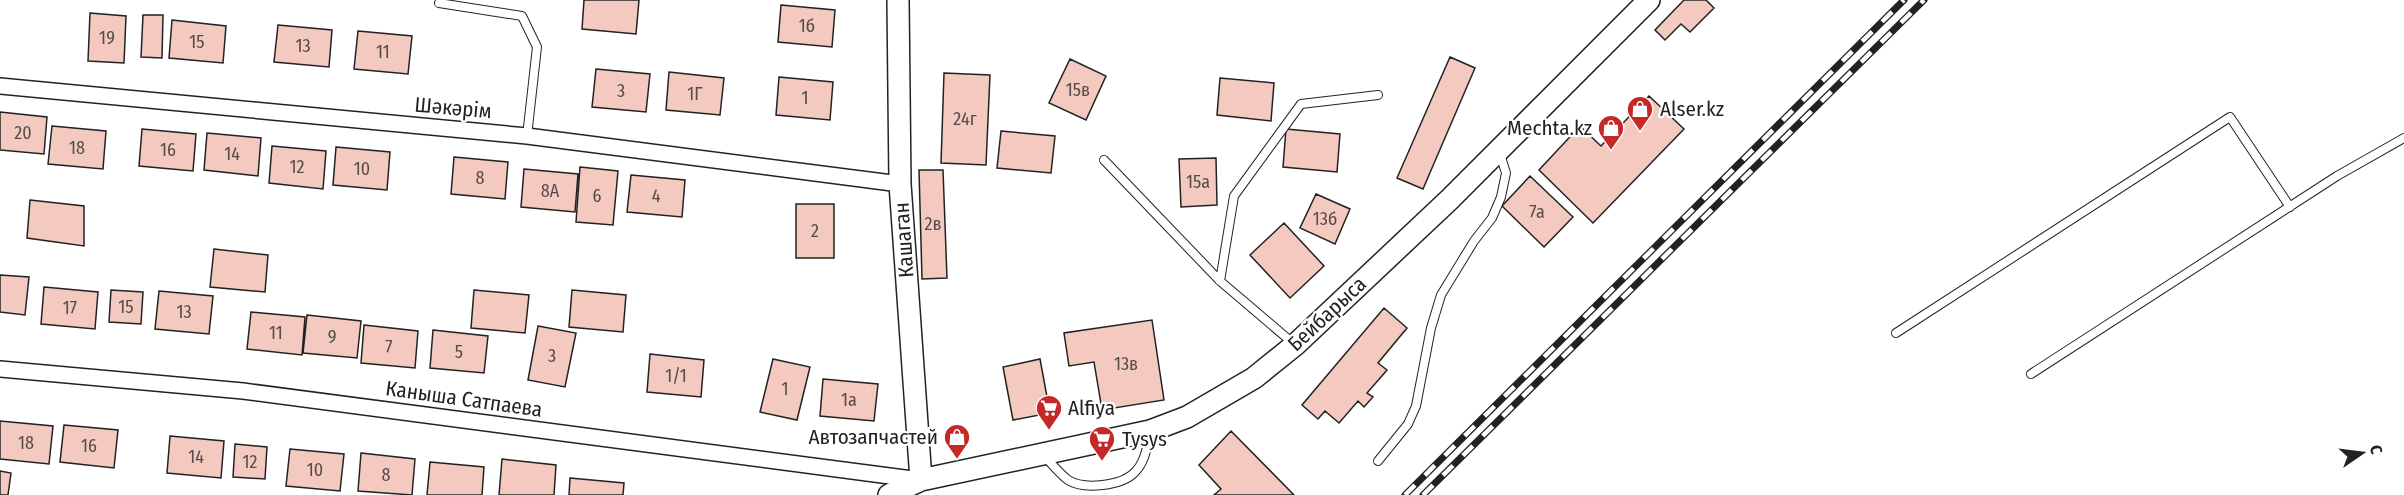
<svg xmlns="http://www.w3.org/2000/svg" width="2404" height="495" font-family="'Fira Sans Condensed',sans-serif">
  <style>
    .building { fill: #f3c9c0; stroke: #222; stroke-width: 1.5 }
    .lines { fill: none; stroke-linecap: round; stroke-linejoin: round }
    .lane-casing { stroke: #222; stroke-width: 10 }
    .street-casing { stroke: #222; stroke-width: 18 }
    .secondary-casing { stroke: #222; stroke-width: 24 }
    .lane { stroke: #fff; stroke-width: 8 }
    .street { stroke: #fff; stroke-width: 15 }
    .secondary { stroke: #fff; stroke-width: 21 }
    .rail-casing { stroke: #222; stroke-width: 7 }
    .rail { stroke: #fff; stroke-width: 4.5; stroke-dasharray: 14; stroke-linecap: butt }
    .labels { text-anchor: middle; stroke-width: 4.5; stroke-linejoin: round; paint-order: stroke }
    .number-label { font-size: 18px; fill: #564c4a }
    .street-label { font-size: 21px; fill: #222; stroke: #fff }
    .poi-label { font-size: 21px; fill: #222; stroke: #fff; text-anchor: start }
  </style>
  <rect width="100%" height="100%" fill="#fff"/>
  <path class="building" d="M584 0H639L636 34 582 29Z
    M1684 0H1706L1714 8 1690 32 1681 24 1665 40 1655 30Z
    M781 5 835 10 832 47 778 42Z
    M90 13 126 16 124 63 88 61Z
    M143 15H163L162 58 141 57Z
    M172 20 226 26 223 63 169 58Z
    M278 25 332 30 329 67 274 62Z
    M358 31 412 36 408 74 354 69Z
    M1450 57 1475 68 1423 189 1397 178Z
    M1070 59 1106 76 1086 120 1049 103Z
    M596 69 650 74 646 112 592 107Z
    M669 72 724 78 720 115 666 110Z
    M944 73 990 75 986 165 941 163Z
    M779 77 833 82 830 120 776 115Z
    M1220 78 1274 83 1271 121 1217 115Z
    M1649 96 1684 129 1593 223 1539 170 1580 126 1601 146Z
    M0 112 47 117 44 154 0 150Z
    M52 126 106 131 103 169 48 164Z
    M142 129 196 134 193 171 139 166Z
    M1286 129 1340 134 1337 172 1283 167Z
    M1001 131 1055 136 1051 173 997 168Z
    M207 133 261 138 258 176 204 170Z
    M272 146 326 151 323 189 269 183Z
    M336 147 390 152 387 190 333 185Z
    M454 157 508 162 505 199 451 194Z
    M1216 158 1217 205 1181 207 1179 159Z
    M580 167 618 171 613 225 576 222Z
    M524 169 578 174 575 212 521 207Z
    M919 170H943L947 278 922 279Z
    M631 175 685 180 682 217 627 212Z
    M1530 176 1573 217 1544 247 1502 206Z
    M1316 194 1350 209 1335 244 1300 228Z
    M30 200 84 206V246L27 238Z
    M796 204H834V258H796Z
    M1284 223 1324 266 1290 298 1250 255Z
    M214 249 268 255 265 292 210 287Z
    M0 275 29 277 25 315 0 312Z
    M44 287 98 292 95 329 41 324Z
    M111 290 143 292 141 324 109 322Z
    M474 290 529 295 525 333 471 328Z
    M572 290 626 295 623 332 569 327Z
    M159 291 213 296 209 334 155 329Z
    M1384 308 1407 328 1378 363 1387 370 1367 393 1373 397 1364 407 1358 401 1339 423 1325 411 1318 419 1302 405Z
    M251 312 305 317 302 355 247 349Z
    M307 315 361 321 357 358 303 353Z
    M1152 320 1164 400 1102 410 1094 362 1069 366 1064 333Z
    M364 325 418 331 415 368 361 363Z
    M538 326 576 333 565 387 528 380Z
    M433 330 488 336 484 373 430 368Z
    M650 354 704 360 701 397 647 392Z
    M773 359 810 367 797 420 760 412Z
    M1040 359 1050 413 1013 420 1003 367Z
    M823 379 878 384 874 421 820 416Z
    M0 421 53 426 49 464 0 459Z
    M64 425 118 430 114 468 60 462Z
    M1231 431 1294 495H1214L1221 489 1199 465Z
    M170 436 224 441 221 478 167 473Z
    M235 444 267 447 265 479 233 477Z
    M290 449 344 454 340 491 286 486Z
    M361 453 415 459 412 495 358 491Z
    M502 459 556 465 554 495H499Z
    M430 462 484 467 482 495H427Z
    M0 471 11 473 8 495H0Z
    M570 478 624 483 623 495H569Z"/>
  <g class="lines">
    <g class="lane-casing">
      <path id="lane" d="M439 3 522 16 537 47 527 136
        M1104 160 1220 281 1294 344
        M1220 281 1234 196 1301 104 1378 95
        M1896 333 2230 117 2290 207
        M2031 374 2337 176 2404 138
        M1045 457C1052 464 1060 474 1068 480 1084 490 1122 486 1135 472 1145 462 1147 447 1150 433
        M1378 461 1408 424 1416 406 1431 328 1441 295 1474 241 1492 218 1501 197 1506 173 1500 154"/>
    </g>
    <g class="street-casing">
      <path id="street" d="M0 86 527 136 900 184
        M0 369 243 391 920 480"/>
    </g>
    <g class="secondary-casing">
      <path id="secondary" d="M898 0 900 184 921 480
        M889 495 921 480 1150 431 1187 417 1254 378 1295 345 1449 200 1649 0"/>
    </g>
    <use href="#lane" class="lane"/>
    <use href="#street" class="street"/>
    <use href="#secondary" class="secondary"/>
    <g class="rail-casing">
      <path id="rail" d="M1405 495 1904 0
        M1423 495 1924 0"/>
    </g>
    <use href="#rail" class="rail"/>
  </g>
  <defs>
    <g id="shop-pin" transform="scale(1.35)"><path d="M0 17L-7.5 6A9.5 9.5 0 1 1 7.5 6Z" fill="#c62828" stroke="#fff"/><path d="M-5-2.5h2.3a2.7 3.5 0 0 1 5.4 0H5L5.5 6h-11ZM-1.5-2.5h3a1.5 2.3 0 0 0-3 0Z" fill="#fff"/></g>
    <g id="supermarket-pin" transform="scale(1.35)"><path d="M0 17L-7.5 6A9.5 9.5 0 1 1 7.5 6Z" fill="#c62828" stroke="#fff"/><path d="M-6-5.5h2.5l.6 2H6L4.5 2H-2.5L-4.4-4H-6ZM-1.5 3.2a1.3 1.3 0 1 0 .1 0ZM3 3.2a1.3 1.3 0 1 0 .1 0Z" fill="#fff"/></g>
  </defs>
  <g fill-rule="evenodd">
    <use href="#shop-pin" x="1640" y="109"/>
    <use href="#shop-pin" x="1611" y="128"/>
    <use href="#supermarket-pin" x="1049" y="408"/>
    <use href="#shop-pin" x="957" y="437"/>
    <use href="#supermarket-pin" x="1102" y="439"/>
  </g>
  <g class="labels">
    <g class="number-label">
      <text x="807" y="32">1б</text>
      <text x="107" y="44">19</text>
      <text x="197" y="48">15</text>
      <text x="303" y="52">13</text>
      <text x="383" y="58">11</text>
      <text x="1078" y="96">15в</text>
      <text x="621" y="97">3</text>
      <text x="695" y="100">1Г</text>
      <text x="805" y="104">1</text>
      <text x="965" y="125">24г</text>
      <text x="23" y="139">20</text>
      <text x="77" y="154">18</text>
      <text x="168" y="156">16</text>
      <text x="232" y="160">14</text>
      <text x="297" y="173">12</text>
      <text x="362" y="175">10</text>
      <text x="480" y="184">8</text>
      <text x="1198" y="188">15а</text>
      <text x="550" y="197">8А</text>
      <text x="597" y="202">6</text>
      <text x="656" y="202">4</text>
      <text x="1537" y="218">7а</text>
      <text x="1325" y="225">13б</text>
      <text x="933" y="230">2в</text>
      <text x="815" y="237">2</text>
      <text x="126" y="313">15</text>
      <text x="70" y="314">17</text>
      <text x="184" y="318">13</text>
      <text x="276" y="339">11</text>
      <text x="332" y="343">9</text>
      <text x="389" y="353">7</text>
      <text x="459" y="358">5</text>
      <text x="552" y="362">3</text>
      <text x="1126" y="370">13в</text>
      <text x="676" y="382">1/1</text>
      <text x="785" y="395">1</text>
      <text x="849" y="406">1а</text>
      <text x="26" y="449">18</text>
      <text x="89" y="452">16</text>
      <text x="196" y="463">14</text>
      <text x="250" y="468">12</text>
      <text x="315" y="476">10</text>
      <text x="386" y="481">8</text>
    </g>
    <g class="street-label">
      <text transform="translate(453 108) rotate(5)" y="7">Шәкәрім</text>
      <text transform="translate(904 240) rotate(-94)" y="7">Кашаган</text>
      <text transform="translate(1327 314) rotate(-43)" y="7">Бейбарыса</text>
      <text transform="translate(464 399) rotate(8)" y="7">Каныша Сатпаева</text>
    </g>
    <g class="poi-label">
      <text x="1660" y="116">Alser.kz</text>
      <text x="1592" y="135" text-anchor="end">Mechta.kz</text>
      <text x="1068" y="415">Alfiya</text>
      <text x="938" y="444" text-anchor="end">Автозапчастей</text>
      <text x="1122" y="446">Tysys</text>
    </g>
  </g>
  <g transform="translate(2362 453) rotate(76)" stroke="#ffffff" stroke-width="4.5" paint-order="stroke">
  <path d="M0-4.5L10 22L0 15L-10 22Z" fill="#222222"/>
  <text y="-9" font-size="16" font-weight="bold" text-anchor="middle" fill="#222222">С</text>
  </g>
</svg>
